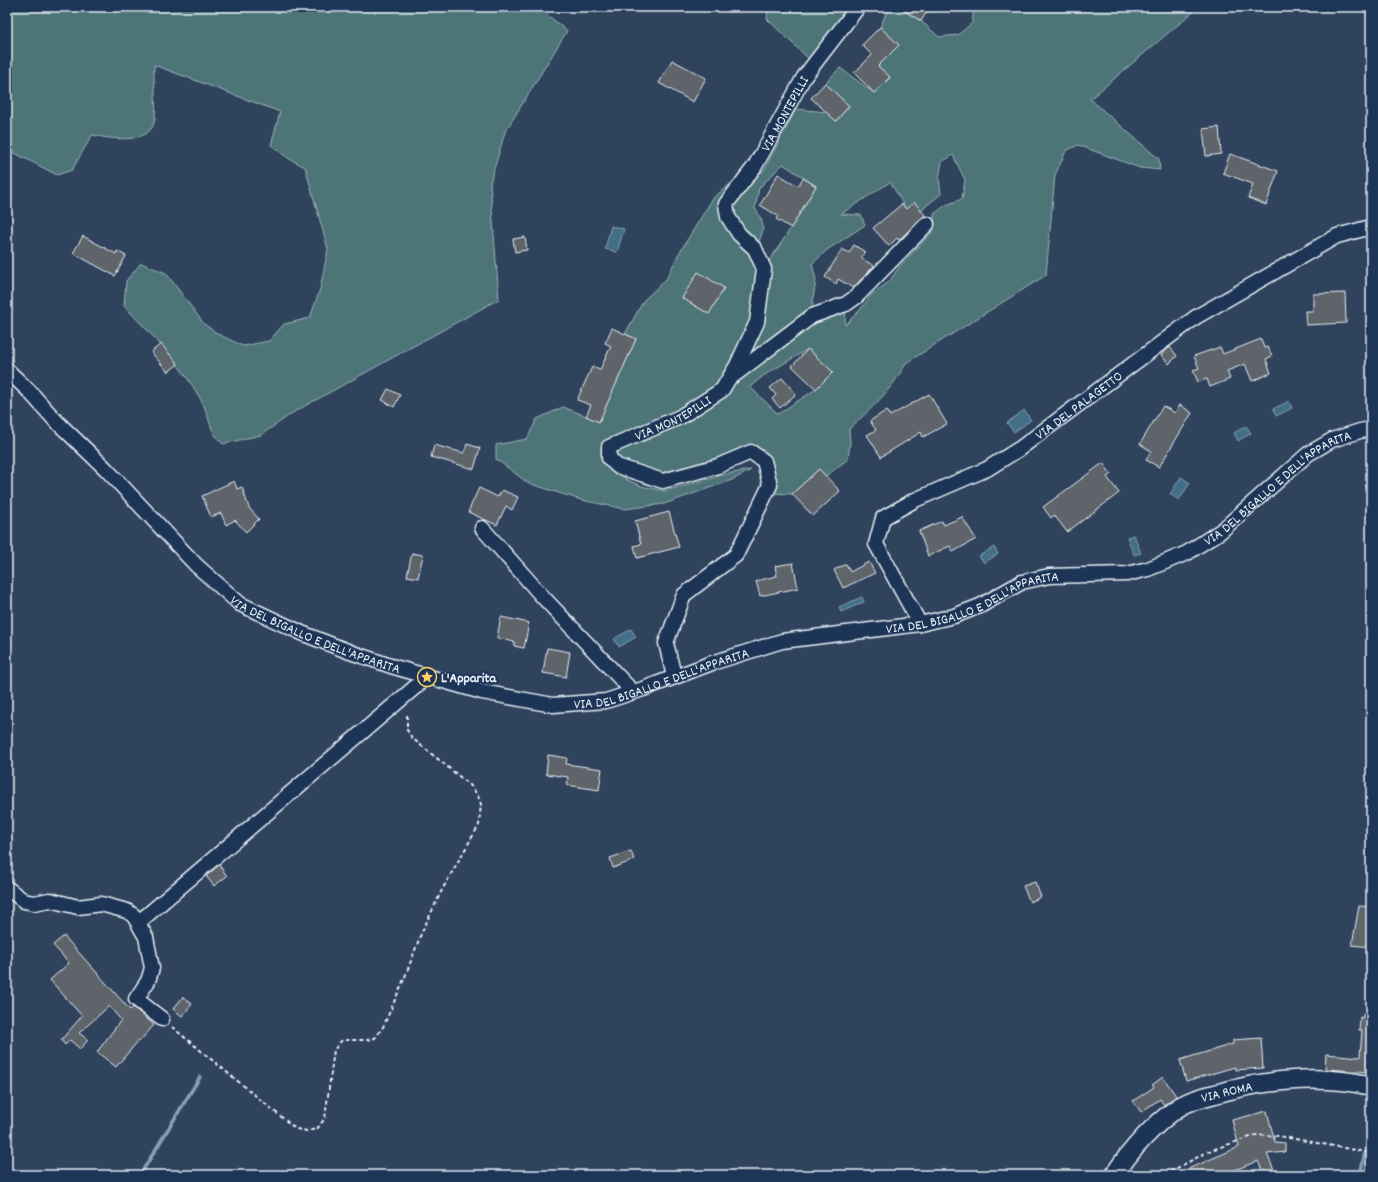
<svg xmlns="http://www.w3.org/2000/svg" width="1378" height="1182" font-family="Dekko,sans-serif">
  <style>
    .green { fill: #4e7578; stroke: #9bb3b8; fill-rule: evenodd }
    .water { fill: #426e87; stroke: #84a2b4 }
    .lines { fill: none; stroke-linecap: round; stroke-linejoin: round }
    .stream { stroke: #84a2b4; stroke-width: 3.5 }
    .building { fill: #5e646a; stroke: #e8f1f8 }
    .minor-casing { stroke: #e8f1f8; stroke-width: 17 }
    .major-casing { stroke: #e8f1f8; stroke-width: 21 }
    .path { stroke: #e8f1f8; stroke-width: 2; stroke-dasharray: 4 3; stroke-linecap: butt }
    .minor { stroke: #1d3557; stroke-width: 14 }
    .major { stroke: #1d3557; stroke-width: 18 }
    .labels { text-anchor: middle; stroke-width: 4; stroke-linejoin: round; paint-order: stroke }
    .street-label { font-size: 14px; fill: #e8f1f8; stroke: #1d3557 }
    .poi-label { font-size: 14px; font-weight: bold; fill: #e8f1f8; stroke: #1d3557; text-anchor: start }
  </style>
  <rect width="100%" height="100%" fill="#30435d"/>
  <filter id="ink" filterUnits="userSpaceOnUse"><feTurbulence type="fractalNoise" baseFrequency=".025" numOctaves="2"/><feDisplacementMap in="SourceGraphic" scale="8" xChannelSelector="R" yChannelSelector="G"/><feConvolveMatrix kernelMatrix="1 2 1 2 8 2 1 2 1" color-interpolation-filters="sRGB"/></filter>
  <g filter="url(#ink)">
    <path class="green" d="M7 7H538L567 31 505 132 490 183 499 299 294 412 261 435 223 444C208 431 210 415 200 398 180 363 152 335 124 306L126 281 141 263 166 273 204 324 218 334 243 346 269 341 284 324 310 318 320 289 328 249 305 167 288 158 271 145 280 112 154 65C153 82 157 100 155 118 153 146 110 139 92 135L72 170 57 175 7 149Z
      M768 7H858L814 64 767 19Z
      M898 7 921 21 939 37 958 35 972 23 974 7H1199L1090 99 1159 159 1160 170 1140 168 1078 145 1066 151 1055 175 1046 275 906 363C892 390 871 409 849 429L850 443 848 459 826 476 819 469 792 494 767 493 770 485 751 452 663 481 618 466 625 479 641 486 665 491 726 474 751 470 732 480 664 504 625 509 581 500 528 483 496 459V445L527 439 537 419 563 407 599 421 636 339 625 334 644 300 667 278 678 255 713 198 740 176 763 172 796 109 827 112 837 120 849 106 825 83 840 68 874 93 890 78 878 66 899 45 880 27 887 11ZM953 155 965 180 962 199 946 205 934 214V230L899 267 889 282 872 294 860 310 845 325 846 304 812 315 813 299 816 280 812 264 827 250 865 225 861 215 841 214 890 182 906 209 921 210 941 194 939 178 942 162ZM783 164 816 186 791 228 764 269 755 249C765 230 766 226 755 208L759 188ZM808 349 832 372 816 389 778 414 750 387 763 376Z"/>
    <path class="water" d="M611 226 624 229 617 252 605 249Z
      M1289 401 1292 408 1276 416 1273 409Z
      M1024 410 1031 420 1014 432 1007 423Z
      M1246 426 1251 433 1238 441 1234 433Z
      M1181 477 1190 483 1179 500 1170 494Z
      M1134 535 1141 553 1134 555 1127 537Z
      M994 547 998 554 984 563 979 556Z
      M862 597 864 602 841 612 839 607Z
      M631 629 636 637 619 647 614 639Z"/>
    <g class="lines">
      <path class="stream" d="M140 1175 200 1077
        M1360 1175 1366 1148 1371 1142"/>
    </g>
    <path class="building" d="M898 7H930L921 21Z
      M880 27 899 45 878 66 890 77 874 93 854 73 872 55 862 45Z
      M672 60 706 78 693 102 659 83Z
      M825 83 849 106 836 121 811 98Z
      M1219 127 1221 154 1206 156 1203 129Z
      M1230 154 1278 171 1266 205 1248 198 1253 184 1223 173Z
      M778 174 798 186 803 178 816 186 791 228 776 219 778 216 760 205Z
      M914 202 925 215 899 240 897 238 889 246 873 228 902 204 906 209Z
      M83 236 116 254 117 251 126 256 115 276 73 253Z
      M525 237 527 250 515 252 513 239Z
      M854 245 865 252 861 258 874 266 853 288 838 279 836 284 825 277 842 249 849 253Z
      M698 272 724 288 709 314 682 298Z
      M1345 293 1346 323 1306 325 1305 311H1313V294Z
      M612 328 636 339 599 422 586 416 591 405 577 400 592 367 600 370 611 346 605 343Z
      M1261 339 1264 348 1268 347 1272 356 1266 359 1271 373 1252 381 1245 364 1227 371 1230 379 1210 387 1207 379 1198 382 1193 370 1199 368 1194 356 1220 347 1223 354Z
      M161 344 178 364 168 372 151 352Z
      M1170 347 1177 356 1169 364 1161 355Z
      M808 349 833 372 816 389 792 366Z
      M782 378 796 394 780 408 772 399 776 395 770 388Z
      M388 389 400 395 394 407 382 400Z
      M929 394 947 424 923 437 921 432 881 457 867 435 876 430 870 421 887 410 890 416Z
      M1180 405 1192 413 1159 467 1146 460 1151 451 1140 444 1163 406 1175 413Z
      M467 444 480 448 474 469 431 457 434 445 464 453Z
      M1103 463 1111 474 1107 477 1119 493 1067 532 1054 515 1051 518 1043 507Z
      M819 469 840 491 813 516 792 494Z
      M234 481 237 489 242 487 249 508 259 519 246 532 235 520 226 525 221 513 211 517 202 496Z
      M479 488 498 497 502 490 518 497 512 510 506 506 497 525 468 512Z
      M669 512 679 547 637 558 634 546 641 544 635 521Z
      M962 517 976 539 953 552 950 546 928 556 919 531 942 521 944 525Z
      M412 553 423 555 418 578 407 576Z
      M869 562 875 573 843 588 834 570 846 564 850 572Z
      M793 563 798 588 760 596 756 581 777 576 775 566Z
      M501 617 529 623 524 648 514 646 515 642 497 638Z
      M547 648 570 652 566 677 543 673Z
      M548 755 567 758 566 764 602 769 599 790 567 785 568 777 546 774Z
      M631 851 634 860 613 868 610 858Z
      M219 865 227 876 214 886 206 876Z
      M1035 882 1041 897 1030 902 1023 886Z
      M1359 906 1371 907V947L1352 945Z
      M64 936 130 1010 133 1007 154 1025 139 1042 138 1041 116 1067 97 1052 121 1020 109 1006 79 1033 88 1040 80 1049 70 1040 65 1045 61 1040 82 1016 50 980 69 963 53 945Z
      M183 997 192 1004 182 1016 173 1009Z
      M1363 1014 1371 1015V1072L1325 1069 1326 1054 1360 1057 1362 1030H1359L1360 1017 1363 1018Z
      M1261 1038 1263 1068 1235 1070V1067L1186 1081 1180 1060 1233 1044V1040Z
      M1163 1077 1176 1096 1164 1105 1160 1099 1141 1112 1133 1101 1154 1087 1152 1085Z
      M1267 1111 1275 1142 1285 1143V1152L1267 1154 1276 1175H1264L1258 1161 1232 1171 1234 1175H1174L1239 1147 1232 1120Z"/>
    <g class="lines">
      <g class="minor-casing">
        <g id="minor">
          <path id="s1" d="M7 370 29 391 55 420 106 469 196 565 240 604 304 634 350 652 391 666 482 692 553 705 606 701 643 689 712 663 782 641 920 624 954 616 980 606 1022 582 1049 576 1127 574 1148 569 1187 553 1221 531 1308 454 1332 440 1360 431 1371 429"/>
          <path d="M733 376 812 316 846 304 856 297 927 224"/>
          <path d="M482 528 542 596 633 692"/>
          <path id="s2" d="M920 624 876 544 883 518 915 500 987 469 1019 449 1196 317 1337 236 1371 227"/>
          <path id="s3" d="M674 676 666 643 684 595 736 555 770 485 764 461 751 452 718 466 663 481 617 466 609 458V447L680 417 722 390 737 365 757 322 764 269 755 249 739 234 728 217 726 204 755 166 804 77 858 7"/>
          <path d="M7 888 24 901 34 903 50 900 78 907 101 904 127 911 134 916 146 937 152 968 148 981 136 999 162 1019"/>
          <path d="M139 922 427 677"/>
        </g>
      </g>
      <g class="major-casing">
        <g id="major">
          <path id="s4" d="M1114 1175C1131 1150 1151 1127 1176 1109 1187 1101 1202 1097 1215 1094 1265 1080 1321 1074 1371 1086"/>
        </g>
      </g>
      <path class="path" d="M172 1027 296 1129 307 1131 317 1129 325 1118 334 1050 341 1041 345 1040H367L375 1038 383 1027 405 977 421 934 443 888 479 825 481 804 478 796 471 786 412 738 407 730V712
        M1164 1175 1209 1151 1256 1135 1279 1136 1371 1153"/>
      <use href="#minor" class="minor"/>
      <use href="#major" class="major"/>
    </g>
  </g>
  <defs>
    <g id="sight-ring" transform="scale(1)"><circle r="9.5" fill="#1d3557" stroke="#ffd166" stroke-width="1.5"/><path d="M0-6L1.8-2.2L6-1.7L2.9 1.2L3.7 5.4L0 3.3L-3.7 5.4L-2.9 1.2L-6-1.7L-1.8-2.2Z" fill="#ffd166"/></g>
  </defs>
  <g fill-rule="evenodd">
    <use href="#sight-ring" x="427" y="677"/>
  </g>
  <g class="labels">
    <g class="street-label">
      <text dy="5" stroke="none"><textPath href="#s3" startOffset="875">VIA MONTEPILLI</textPath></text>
      <text dy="5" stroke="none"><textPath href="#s2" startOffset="345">VIA DEL PALAGETTO</textPath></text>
      <text dy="5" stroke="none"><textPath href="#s3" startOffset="503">VIA MONTEPILLI</textPath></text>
      <text dy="5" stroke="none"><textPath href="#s1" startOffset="1432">VIA DEL BIGALLO E DELL'APPARITA</textPath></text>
      <text dy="5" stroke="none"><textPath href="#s1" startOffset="1096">VIA DEL BIGALLO E DELL'APPARITA</textPath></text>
      <text dy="5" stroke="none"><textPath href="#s1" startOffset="412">VIA DEL BIGALLO E DELL'APPARITA</textPath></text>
      <text dy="5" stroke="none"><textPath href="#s1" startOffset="773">VIA DEL BIGALLO E DELL'APPARITA</textPath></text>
      <text dy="5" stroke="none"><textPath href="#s4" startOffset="145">VIA ROMA</textPath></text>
    </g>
    <g class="poi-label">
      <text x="441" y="682">L'Apparita</text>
    </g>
  </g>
  <rect width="1378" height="1182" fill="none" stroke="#1d3557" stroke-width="24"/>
  <rect x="12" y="12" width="1354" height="1158" fill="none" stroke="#e8f1f8" stroke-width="1.5" filter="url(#ink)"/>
</svg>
